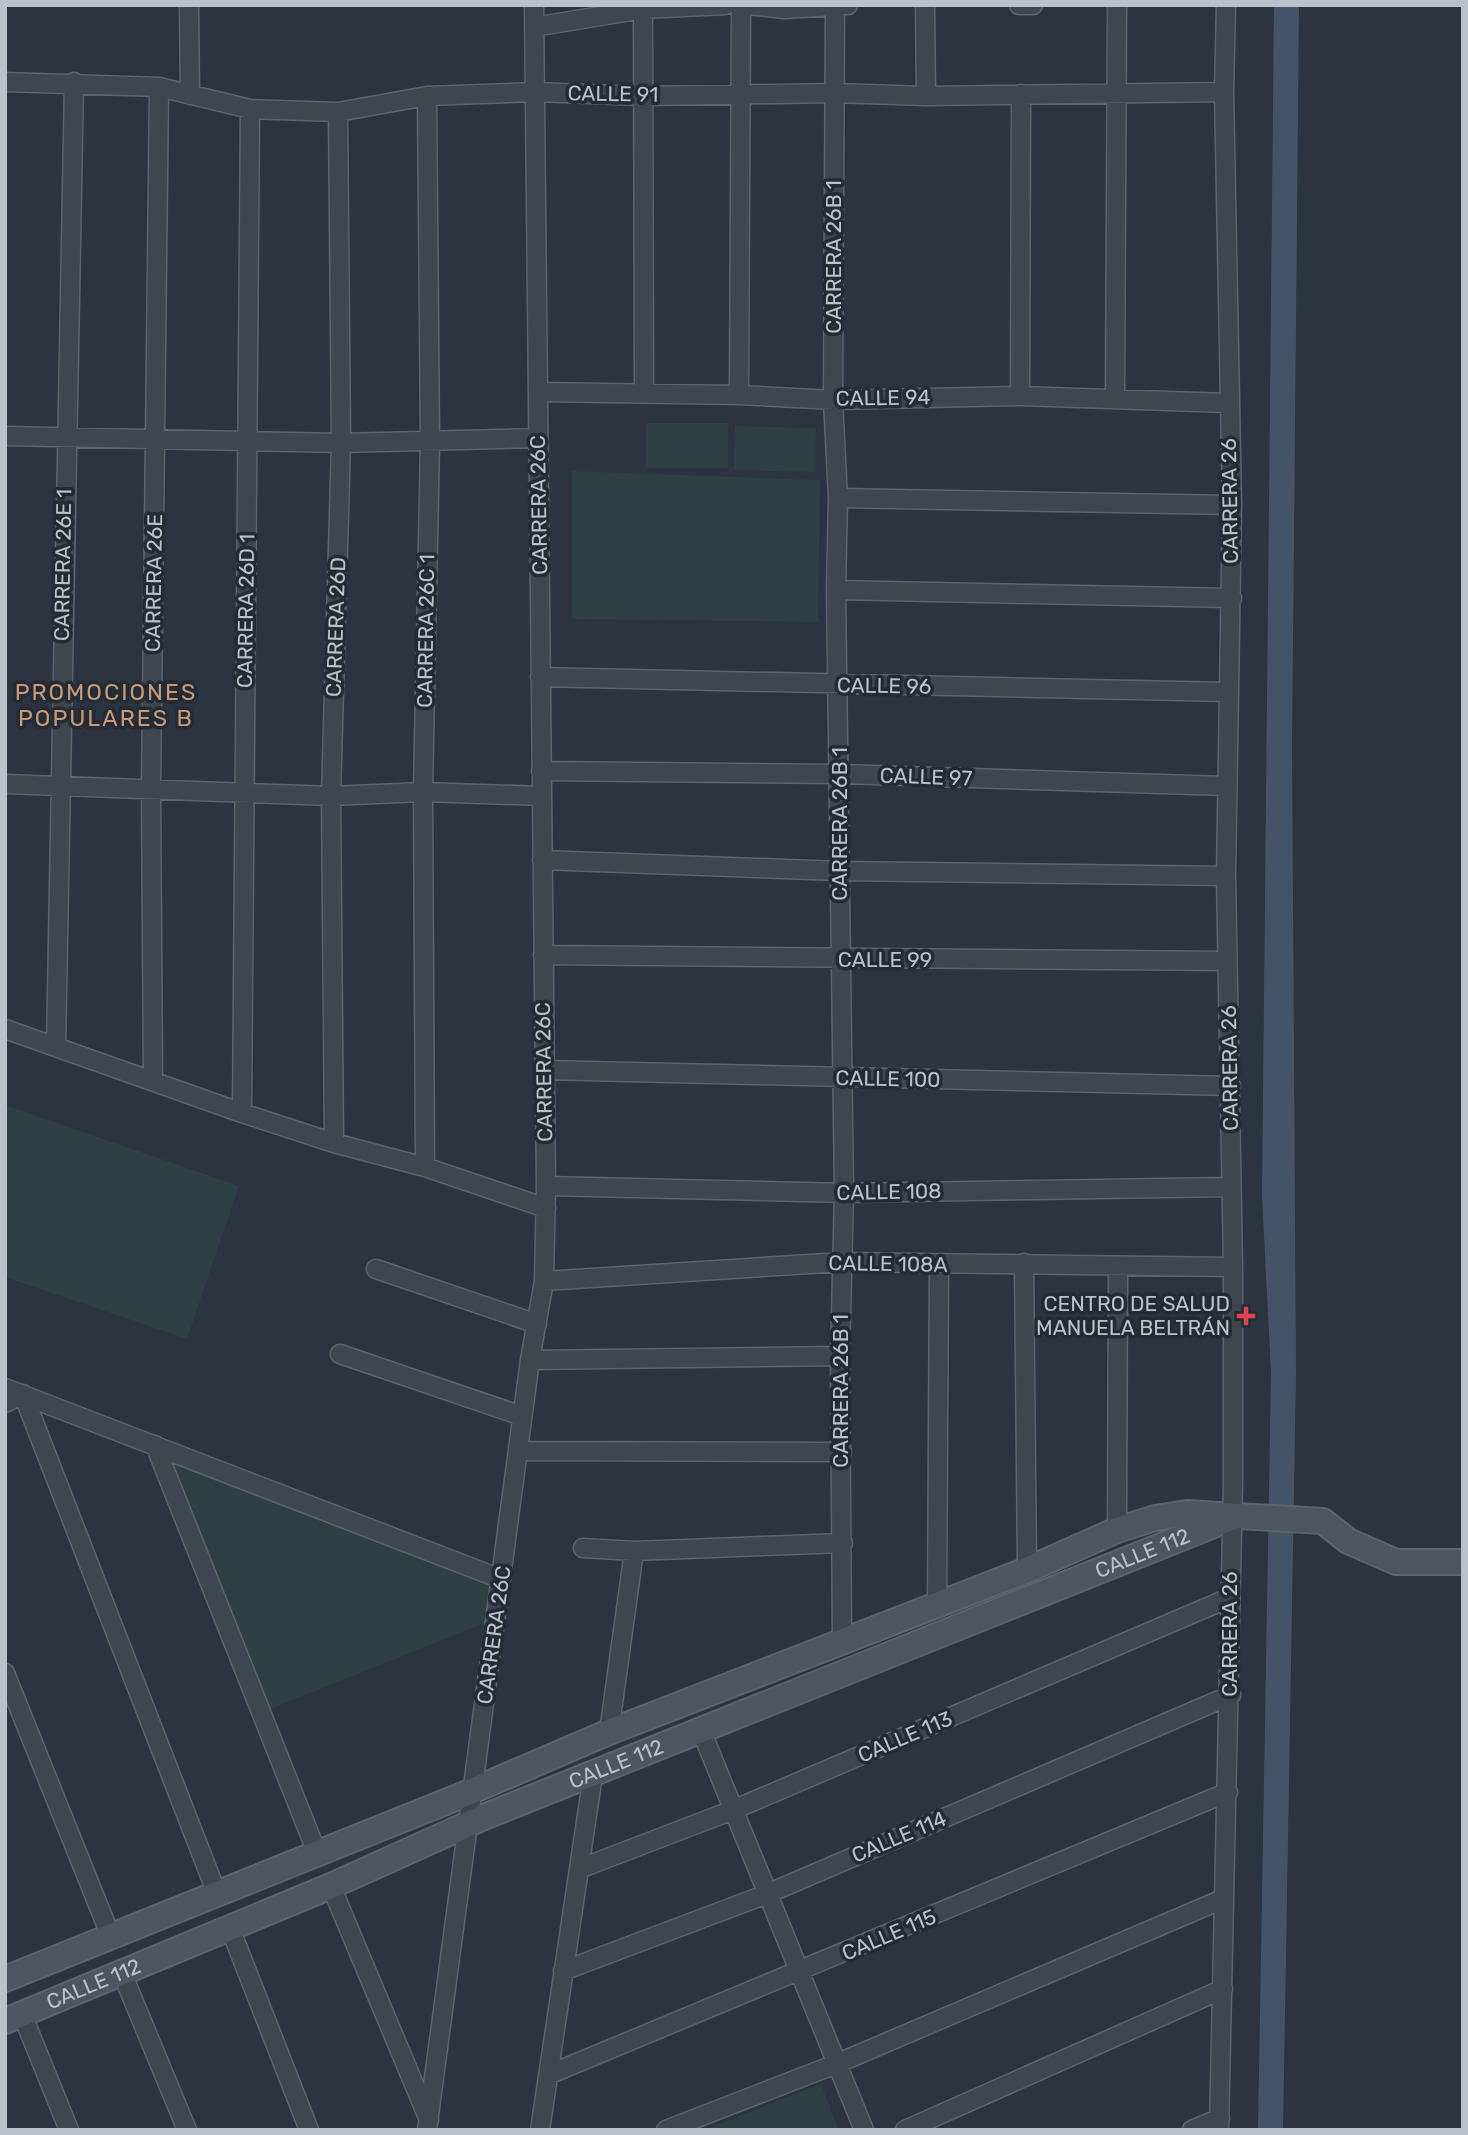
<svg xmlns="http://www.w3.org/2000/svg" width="1468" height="2135" font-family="Rubik,sans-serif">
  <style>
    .green { fill: #2d4142 }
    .water { fill: #445468 }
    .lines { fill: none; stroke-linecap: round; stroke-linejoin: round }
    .street-casing { stroke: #5c646d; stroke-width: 21 }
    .secondary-casing { stroke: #5c646d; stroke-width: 28 }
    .street { stroke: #3e4650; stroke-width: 18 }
    .secondary { stroke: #4d5562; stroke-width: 24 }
    .health-dot { fill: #e0444e; stroke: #232b35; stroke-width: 2.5 }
    .labels { text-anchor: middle; stroke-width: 7; stroke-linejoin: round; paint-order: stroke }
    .street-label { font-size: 21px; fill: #bbc1ca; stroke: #232b35 }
    .poi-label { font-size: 21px; fill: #bbc1ca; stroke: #232b35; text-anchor: end }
    .neighbourhood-label { font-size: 23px; letter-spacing: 2px; fill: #c99a77; stroke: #232b35 }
  </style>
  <rect width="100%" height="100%" fill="#2b3440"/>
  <path class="green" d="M646 423H728V468H646Z
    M735 426 816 428 815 472 734 470Z
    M572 471 820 480 818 622 572 619Z
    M5 1105 239 1186 187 1339 5 1277Z
    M155 1445 501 1579 495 1619 261 1713Z
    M821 2084 839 2130H704Z"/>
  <path class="water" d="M1274 5H1299L1292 746 1296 1373 1283 2130H1258L1271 1372 1262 1196Z"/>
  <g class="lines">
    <g class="street-casing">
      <path id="street" d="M189 5 190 95
        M643 5 644 394
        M748 5 784 9 848 5
        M835 5 833 400 838 498 836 590 844 1193 840 1356 842 1643
        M925 5 926 96
        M1019 5H1033
        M534 27 643 9 726 5
        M5 82 159 87 250 109 338 112 427 96 535 92 644 96 835 93 926 96 1224 92
        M538 392 739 395 833 400 1020 396 1228 403
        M739 395 741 5
        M1020 396 1021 94
        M1115 398 1117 5
        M5 436 341 443 538 438
        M838 498 1232 505
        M836 590 1232 598
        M540 677 1227 692
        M541 771 840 774 1226 786
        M5 784 331 796 423 792 542 796
        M542 860 840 871 1226 876
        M543 955 1227 961
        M5 1029 242 1113 334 1143 425 1167 546 1208
        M56 1047 74 82
        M544 1070 1231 1086
        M153 1079 151 790 159 87
        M242 1113 250 109
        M334 1143 331 796 341 443 338 112
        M425 1167 423 792 430 442 427 96
        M546 1186 844 1193 1231 1187
        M1024 1263 1027 1570
        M376 1269 537 1324
        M544 1281 841 1262 1233 1267
        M340 1354 522 1416
        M530 1360 840 1356
        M5 1388 501 1579
        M5 1403 23 1394 217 1894
        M155 1445 317 1853
        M518 1451 842 1452
        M1117 1530 1118 1266
        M583 1548 634 1551 843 1543
        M937 1605 939 1265
        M5 1673 111 1937
        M701 1730 864 2130
        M609 1732 634 1551
        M579 1869 733 1810 1229 1598
        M331 1886 429 2120
        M230 1928 309 2130
        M563 1971 767 1894 1231 1695
        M122 1973 187 2130
        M22 2014 69 2130
        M548 2075 1228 1792
        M427 2130 530 1360 544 1281 546 1186 534 5
        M540 2130 593 1775
        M666 2130 836 2064 1223 1899
        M905 2130 1223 1989
        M1192 2130 1220 2118
        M1219 2130 1233 1484V1267L1226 876 1232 505 1224 92 1226 5"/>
    </g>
    <g class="secondary-casing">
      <g id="secondary">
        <path d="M5 1979 458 1797 609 1732 1027 1570 1117 1530 1155 1518 1187 1513 1323 1521 1348 1541 1396 1562H1463"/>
        <path id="s1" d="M5 2021 331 1886 484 1817 1231 1518"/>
      </g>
    </g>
    <use href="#street" class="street"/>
    <use href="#secondary" class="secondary"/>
  </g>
  <path class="health-dot" d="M1242.5 1305.5h7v7h7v7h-7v7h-7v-7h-7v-7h7z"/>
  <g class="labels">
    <g class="street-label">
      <text transform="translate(613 94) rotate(1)" y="7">CALLE 91</text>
      <text transform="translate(834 257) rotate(-90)" y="7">CARRERA 26B 1</text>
      <text transform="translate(883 398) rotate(-1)" y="7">CALLE 94</text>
      <text transform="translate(1230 501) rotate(-91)" y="7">CARRERA 26</text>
      <text transform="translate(539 505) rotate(-91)" y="7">CARRERA 26C</text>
      <text transform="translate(63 565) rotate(-89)" y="7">CARRERA 26E 1</text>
      <text transform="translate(154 583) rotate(-89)" y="7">CARRERA 26E</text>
      <text transform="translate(246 611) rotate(-89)" y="7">CARRERA 26D 1</text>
      <text transform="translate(336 627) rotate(-88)" y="7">CARRERA 26D</text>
      <text transform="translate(426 631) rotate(-89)" y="7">CARRERA 26C 1</text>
      <text transform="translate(884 686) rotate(1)" y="7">CALLE 96</text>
      <text transform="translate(926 777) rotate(2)" y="7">CALLE 97</text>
      <text transform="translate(840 824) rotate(-90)" y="7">CARRERA 26B 1</text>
      <text x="885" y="967">CALLE 99</text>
      <text transform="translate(1230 1068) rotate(-91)" y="7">CARRERA 26</text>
      <text transform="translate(544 1072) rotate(-91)" y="7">CARRERA 26C</text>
      <text transform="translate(888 1079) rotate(1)" y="7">CALLE 100</text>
      <text transform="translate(889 1192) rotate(-1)" y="7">CALLE 108</text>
      <text transform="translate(888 1264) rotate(1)" y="7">CALLE 108A</text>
      <text transform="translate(841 1391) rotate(-90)" y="7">CARRERA 26B 1</text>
      <text dy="7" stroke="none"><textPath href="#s1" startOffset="1230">CALLE 112</textPath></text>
      <text transform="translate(1230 1634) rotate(-90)" y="7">CARRERA 26</text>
      <text transform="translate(494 1635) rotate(-82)" y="7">CARRERA 26C</text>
      <text transform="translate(905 1737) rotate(-23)" y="7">CALLE 113</text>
      <text dy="7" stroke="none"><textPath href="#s1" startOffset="663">CALLE 112</textPath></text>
      <text transform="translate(899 1837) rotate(-23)" y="7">CALLE 114</text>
      <text transform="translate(889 1935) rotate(-23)" y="7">CALLE 115</text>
      <text dy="7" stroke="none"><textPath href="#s1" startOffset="96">CALLE 112</textPath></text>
    </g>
    <g class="poi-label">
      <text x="1230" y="1311">CENTRO DE SALUD<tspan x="1230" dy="24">MANUELA BELTRÁN</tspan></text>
    </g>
    <g class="neighbourhood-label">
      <text x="106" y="700">PROMOCIONES<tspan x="106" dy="26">POPULARES B</tspan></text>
    </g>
  </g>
  <rect width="1468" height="2135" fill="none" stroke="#bbc1ca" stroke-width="14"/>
</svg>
